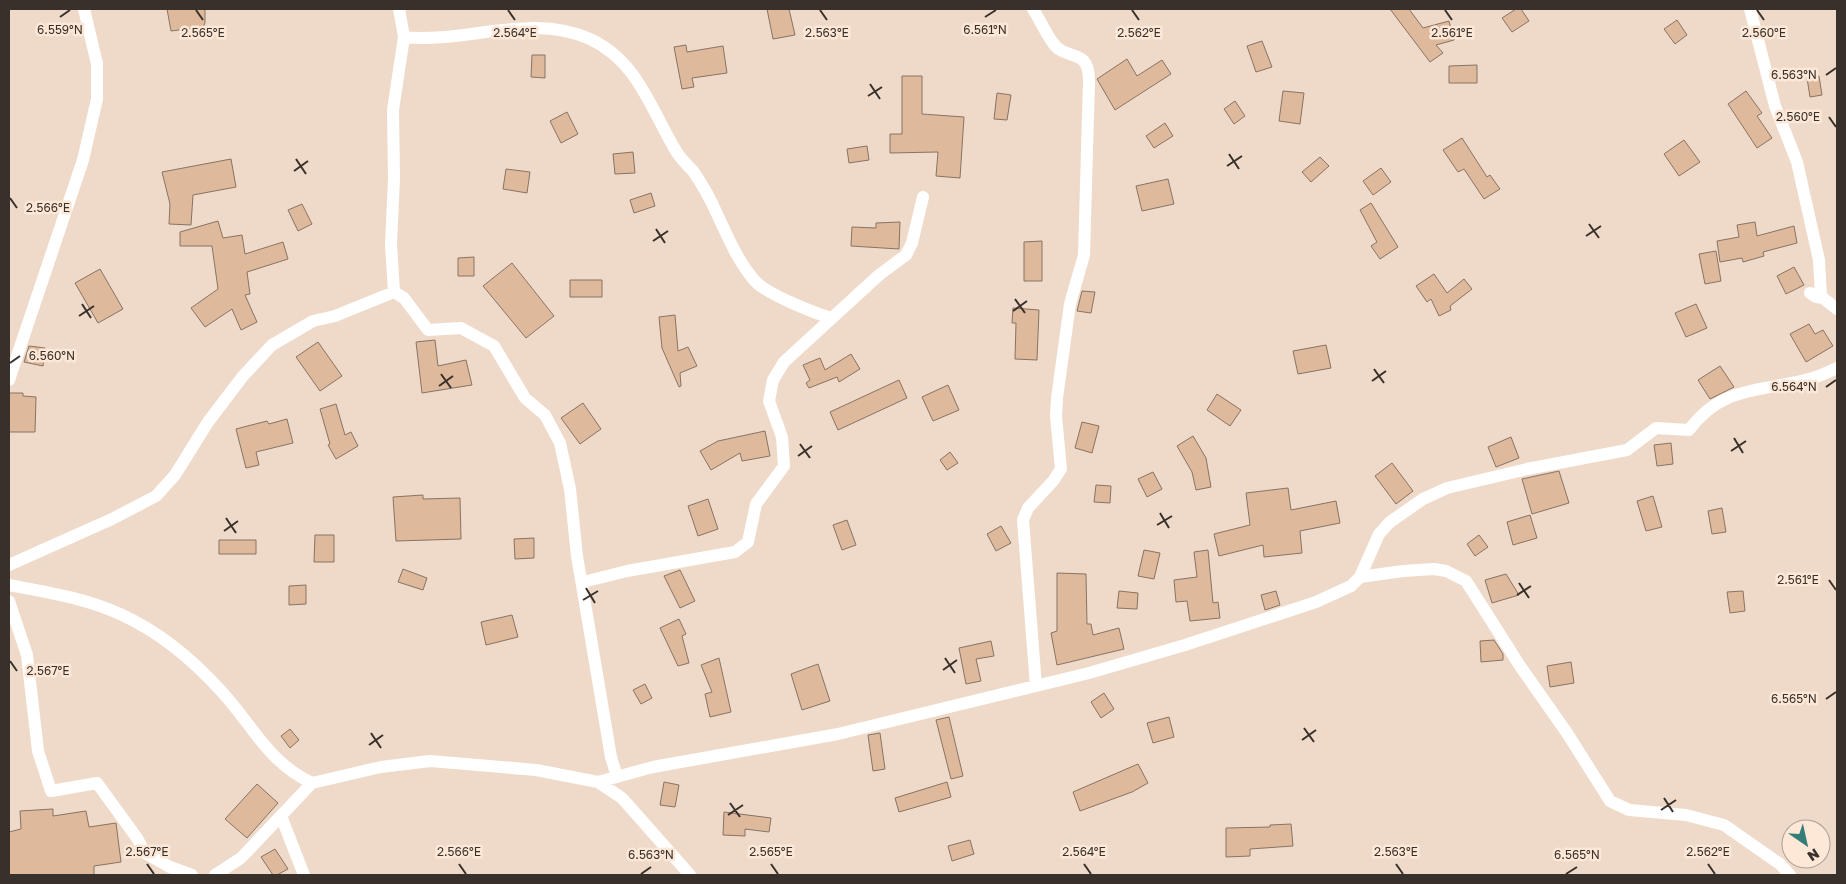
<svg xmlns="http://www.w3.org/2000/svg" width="1846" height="884" font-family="'Golos Text',sans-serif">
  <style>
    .building { fill: #dfb99b; stroke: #877465 }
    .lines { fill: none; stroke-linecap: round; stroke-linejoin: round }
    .minor { stroke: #fff; stroke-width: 12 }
    .ticks { fill: none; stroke: #38302a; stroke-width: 2 }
    .ticks-label { font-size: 12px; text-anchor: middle; fill: #38302a; stroke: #fde7d6; stroke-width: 5; stroke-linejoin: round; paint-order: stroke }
  </style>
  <rect width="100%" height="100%" fill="#efdac9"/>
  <path class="building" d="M167 9H205V23L203 27 171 31Z
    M767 9H789L795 35 773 39Z
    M1390 9H1409L1423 28 1449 21 1454 40 1436 45 1443 53 1430 62Z
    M1516 9H1521L1529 21 1512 32 1502 18Z
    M1677 20 1687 35 1675 44 1664 29Z
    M1262 41 1272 67 1256 72 1247 46Z
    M686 45 687 52 723 46 727 73 692 78 694 87 682 89 674 47Z
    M532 55H545V78L531 77Z
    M1127 59 1137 76 1162 60 1171 74 1115 110 1097 79Z
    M1477 65V83H1449V66Z
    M902 76H922V114L964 117 960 178 936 176 938 152 890 153V134H902Z
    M1819 76 1822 95 1810 97 1807 78Z
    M1283 91 1304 93 1300 124 1279 121Z
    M1746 91 1762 113 1757 116 1772 138 1757 148 1728 104Z
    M997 93 1011 95 1007 120 994 119Z
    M1235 101 1245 116 1234 124 1224 109Z
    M567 112 578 134 561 143 550 121Z
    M1165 123 1173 136 1154 148 1146 136Z
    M1462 138 1487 177 1490 175 1500 189 1484 199 1464 169 1458 172 1443 150Z
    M1684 140 1700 162 1679 176 1664 154Z
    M867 146 869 160 849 163 847 149Z
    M633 152 635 173 615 174 613 154Z
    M1320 157 1329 166 1311 182 1302 172Z
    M231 159 236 187 193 195 191 225 169 224 170 204 162 172Z
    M1381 168 1391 182 1373 195 1363 181Z
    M506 169 530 172 527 193 503 189Z
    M1168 179 1174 204 1142 211 1136 186Z
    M651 193 655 206 634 213 630 200Z
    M1371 203 1398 247 1380 259 1371 246 1377 242 1360 210Z
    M302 204 312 224 298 231 288 210Z
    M218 221 223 238 242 235 245 254 283 242 288 259 247 272 250 294 245 295 257 322 241 330 232 309 205 327 191 308 218 289 212 246H180V232Z
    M900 222 899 249 851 246 852 227 876 228V223Z
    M1755 222 1757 236 1794 226 1797 243 1763 252 1764 256 1743 262 1742 258 1720 262 1717 241 1739 237 1737 225Z
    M1042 241V281H1024V242Z
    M1716 251 1721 281 1705 284 1699 254Z
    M474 257V276H458V258Z
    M512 263 554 316 526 338 483 286Z
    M1794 267 1804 285 1786 294 1777 276Z
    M100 269 123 309 98 323 75 283Z
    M1434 274 1447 293 1464 279 1472 289 1450 306 1451 310 1439 316 1431 299 1427 302 1416 286Z
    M570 280H602V297H570Z
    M1082 291 1095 292 1091 313 1077 311Z
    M1696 304 1707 328 1686 337 1675 313Z
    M1013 308 1039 310 1037 360 1015 359 1016 323H1012Z
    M675 315 678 351 688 347 697 366 680 373 681 386 679 387 662 348 659 317Z
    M1809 324 1815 334 1823 330 1833 346 1806 362 1790 334Z
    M435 340 438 366 466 360 472 385 422 393 416 342Z
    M318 342 342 376 320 391 296 357Z
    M1326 345 1331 368 1298 374 1293 351Z
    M29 346 45 348 43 366 24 362Z
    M851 354 860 369 839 382 837 377 809 388 806 383 810 380 803 365 820 358 825 370Z
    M1720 366 1734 387 1710 399 1698 380Z
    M899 380 907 398 838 430 830 412Z
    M948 385 959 410 933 421 922 397Z
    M9 393H23V396L36 397 35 432H9Z
    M1217 394 1241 410 1230 426 1207 410Z
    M583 403 601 429 580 444 561 418Z
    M336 404 345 435 351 432 358 446 336 459 328 445 330 444 320 409Z
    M287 419 293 443 256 452 259 465 246 468 236 429 267 421 269 424Z
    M1082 422 1099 426 1092 453 1075 448Z
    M765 431 770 456 742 461 740 453 711 470 700 451 718 441Z
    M1193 436 1206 458 1211 487 1196 490 1192 472 1177 446Z
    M1511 437 1519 458 1496 467 1488 447Z
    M1671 443 1673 464 1657 466 1654 445Z
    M950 452 958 463 947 470 940 460Z
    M1392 463 1413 491 1396 504 1375 476Z
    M1559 471 1569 503 1532 514 1522 479Z
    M1153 472 1162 489 1147 497 1138 479Z
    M1096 485 1111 486 1110 503 1094 502Z
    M1288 488 1291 510 1336 501 1340 523 1300 531 1302 553 1264 557 1263 545 1219 556 1214 534 1250 525 1246 493Z
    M423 495V499L460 498 461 539 396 541 393 497Z
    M1653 496 1662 527 1646 531 1637 501Z
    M708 499 718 529 698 536 688 506Z
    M1722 508 1726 532 1712 534 1708 511Z
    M1530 515 1537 538 1513 545 1507 522Z
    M847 520 856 545 842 550 833 525Z
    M1001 526 1011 543 996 551 987 534Z
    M315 535H334V562H314Z
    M1479 535 1488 547 1475 556 1467 544Z
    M534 538V558L515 559 514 539Z
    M219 540H256V554H219Z
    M1144 550 1160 553 1154 579 1138 576Z
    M1208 550 1213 603 1218 602 1220 618 1190 621 1187 601 1176 602 1174 580 1197 577 1194 552Z
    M403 569 427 578 423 590 398 582Z
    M680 570 695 601 680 608 664 576Z
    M1057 573 1086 574 1087 624H1091L1093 635 1119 628 1124 649 1057 665 1051 633 1057 631Z
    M1506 574 1519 595 1492 603 1485 580Z
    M306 585V604L289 605V586Z
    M1119 591 1138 593 1137 609 1117 608Z
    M1276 591 1280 605 1265 610 1261 595Z
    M1743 591 1745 611 1730 613 1727 592Z
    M512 615 518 637 486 645 481 622Z
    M679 619 686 634 682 636 689 663 678 666 660 628Z
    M1494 640 1503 654V660L1481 662 1480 641Z
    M991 641 994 656 976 659 981 681 966 684 959 648Z
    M719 658 731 712 710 717 705 694 712 692 701 665Z
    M1571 662 1574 683 1550 687 1547 666Z
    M818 664 830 701 802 710 791 674Z
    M645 684 652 698 641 704 633 690Z
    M1104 693 1114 709 1101 718 1091 702Z
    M949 717 963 776 951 779 936 720Z
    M1169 717 1174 737 1153 743 1147 723Z
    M290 729 299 740 290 748 281 736Z
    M880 733 885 769 873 771 868 735Z
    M1138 764 1148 783 1132 792 1080 811 1073 792Z
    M664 782 679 785 675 807 660 805Z
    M947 782 951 797 899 812 895 798Z
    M257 784 278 803 247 838 225 819Z
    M53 809V816L86 811 89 827 116 823 121 862 94 866V875H9V832L21 829 20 811Z
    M724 812 771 818 769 832 745 829V836L723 835Z
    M1291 824 1293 846 1250 849V856L1226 857V828L1270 827V825Z
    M970 840 974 854 952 861 948 846Z
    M275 849 288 869 277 875H273L261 857Z"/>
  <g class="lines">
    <path class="minor" d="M1033 9C1040 20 1045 32 1053 43 1066 62 1089 46 1089 81L1084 255 1070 304 1057 398 1056 416 1061 469 1053 481 1028 508 1023 520 1036 686
      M1750 9 1775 106 1797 162 1819 260 1821 297 1810 293 1816 297 1823 298 1837 309
      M404 37C466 44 530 12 590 39 638 61 651 110 676 151 680 158 687 165 693 171 702 184 711 200 717 214 728 237 737 260 754 280 766 294 812 312 831 318
      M394 292 391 245 394 178 393 110 404 37 399 9
      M9 380 83 160 97 99V64L84 9
      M9 565 112 519 156 496 175 475 208 422 243 376 272 345 313 321 335 316 394 292 404 298 428 330 461 328 494 346 525 398 545 415 560 443 570 489 577 556 611 757 617 777
      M1360 577 1403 571 1434 569 1446 571 1466 581 1520 666 1567 733 1610 801 1629 810 1686 815 1724 825 1780 864 1790 875
      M583 582 627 571 735 552 748 542 756 504 784 466 782 437 769 401 773 380 784 362 879 275 906 255 912 243 923 197
      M9 585C46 592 85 598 120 614 158 631 194 661 222 692 253 726 268 762 312 783
      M9 601 27 655 38 751 51 791 97 783 137 838 145 853 170 867 192 875
      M598 782 653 767 838 734 1089 673 1185 645 1316 602 1351 586 1360 577 1379 534 1390 522 1423 499 1447 488 1527 469 1627 450 1656 428 1689 430C1722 385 1761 392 1809 379 1818 377 1828 372 1837 368
      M281 816 304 875
      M215 875 241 858 312 783 381 767 430 761 536 770 598 782 622 798 690 875"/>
  </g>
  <path class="ticks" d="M196 10 203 20M508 10 515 20M820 10 827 20M1132 10 1139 20M1445 10 1452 20M1757 10 1764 20M60 17 70 10M985 17 996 10M1826 75 1836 68M870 84 880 99M868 96 882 87M1829 117 1836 127M1229 154 1239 169M296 159 306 174M1227 166 1242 156M294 171 308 161M10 198 17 208M1589 224 1599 238M656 229 665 243M1586 236 1601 226M653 241 668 231M1015 299 1025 313M82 304 91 318M1013 311 1027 301M79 316 94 306M10 363 20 356M1374 369 1384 383M441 374 451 388M1372 381 1386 371M439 386 453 376M1826 387 1836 380M1734 438 1743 453M800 444 810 458M1731 451 1746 441M798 456 812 446M1160 513 1169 528M226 518 236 533M1157 525 1172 516M224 531 238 521M1829 580 1836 590M1519 583 1529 598M586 588 595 603M1517 595 1531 586M583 600 598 591M945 658 955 673M10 661 17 671M943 670 957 660M1826 699 1836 692M1304 728 1314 742M371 733 381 748M1302 740 1316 730M369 745 383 735M1664 798 1673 812M730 803 740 817M1661 810 1676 800M728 815 743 805M147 864 154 874M459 864 466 874M771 864 778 874M1084 864 1091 874M1396 864 1403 874M1708 864 1715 874M641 874 651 867M1566 874 1577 867"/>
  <g class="ticks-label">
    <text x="60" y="34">6.559°N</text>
    <text x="985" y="34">6.561°N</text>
    <text x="827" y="37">2.563°E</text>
    <text x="1139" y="37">2.562°E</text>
    <text x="1452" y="37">2.561°E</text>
    <text x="1764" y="37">2.560°E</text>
    <text x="203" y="37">2.565°E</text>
    <text x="515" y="37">2.564°E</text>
    <text x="1794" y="79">6.563°N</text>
    <text x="1798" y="121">2.560°E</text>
    <text x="48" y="212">2.566°E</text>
    <text x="52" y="360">6.560°N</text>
    <text x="1794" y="391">6.564°N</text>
    <text x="1798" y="584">2.561°E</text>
    <text x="48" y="675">2.567°E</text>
    <text x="1794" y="703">6.565°N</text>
    <text x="147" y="856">2.567°E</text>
    <text x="459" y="856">2.566°E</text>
    <text x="771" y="856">2.565°E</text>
    <text x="1084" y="856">2.564°E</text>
    <text x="1396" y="856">2.563°E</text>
    <text x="1708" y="856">2.562°E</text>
    <text x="651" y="859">6.563°N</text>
    <text x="1577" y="859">6.565°N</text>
  </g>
  <rect width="1846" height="884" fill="none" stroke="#38302a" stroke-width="20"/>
  <g transform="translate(1806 844) rotate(146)"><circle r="24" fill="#fde7d6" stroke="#ae9e91"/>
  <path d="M0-4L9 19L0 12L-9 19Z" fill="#347d78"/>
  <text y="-8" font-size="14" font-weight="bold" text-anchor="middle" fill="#38302a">N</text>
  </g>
</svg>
